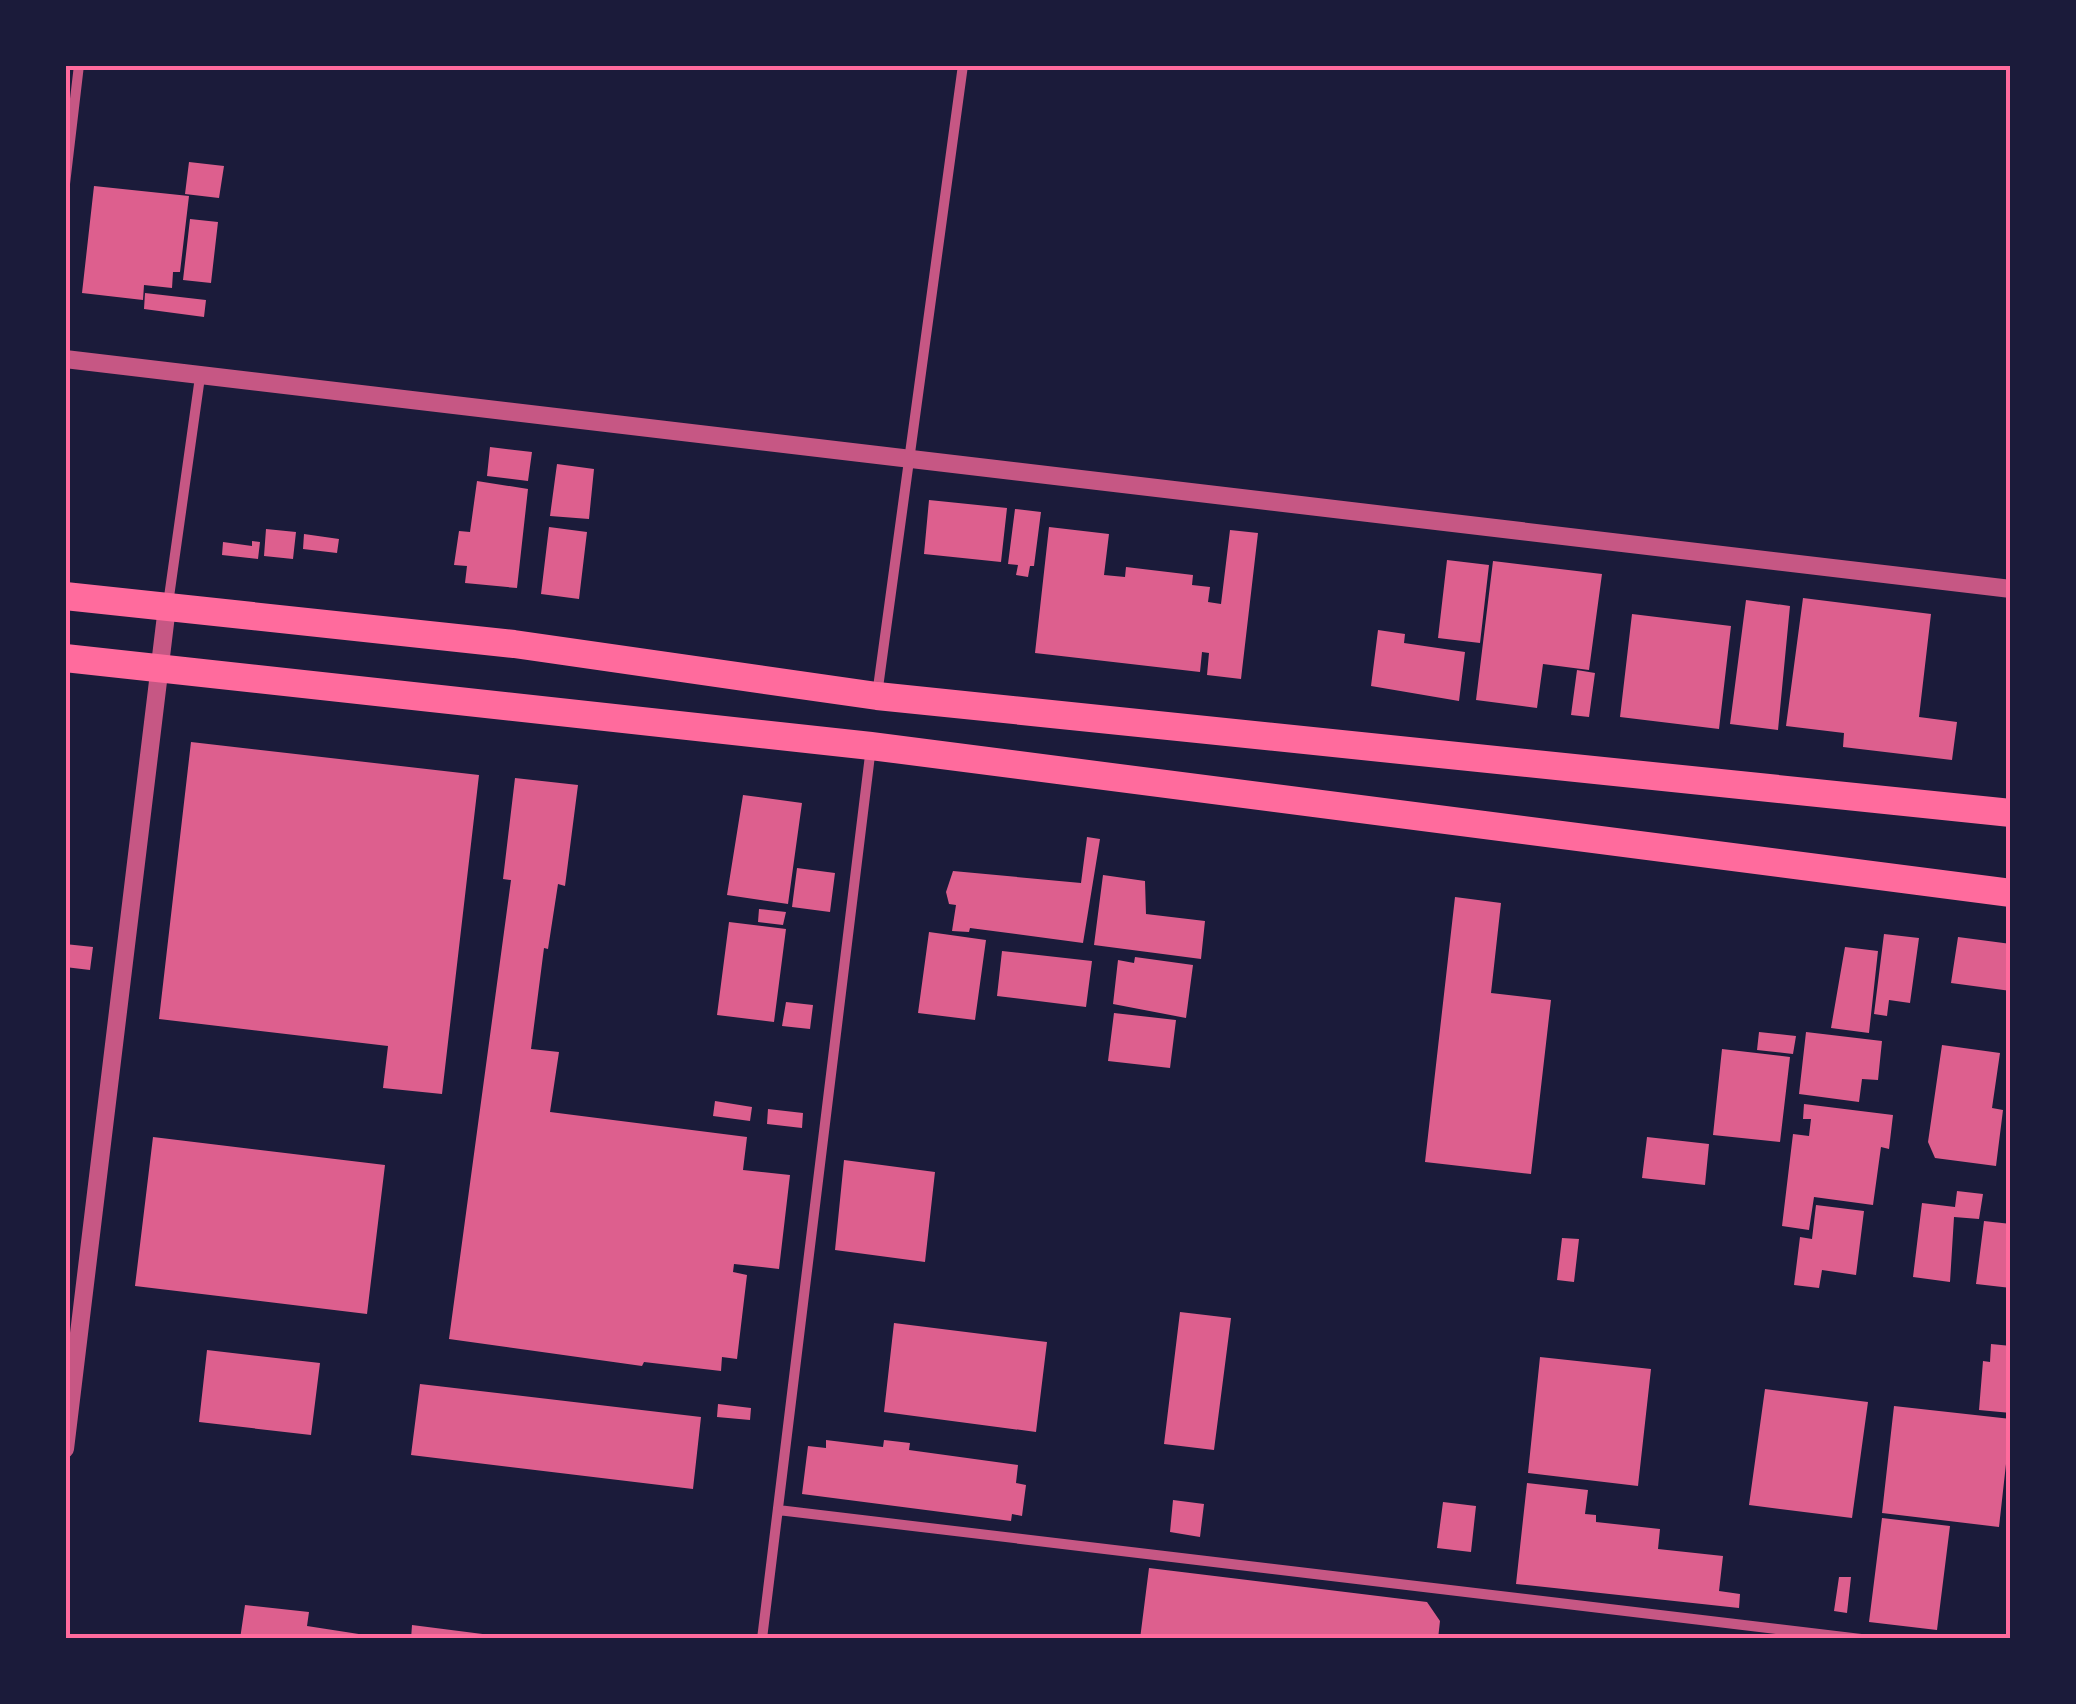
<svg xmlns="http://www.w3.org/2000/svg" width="2076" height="1704" font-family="Ubuntu,sans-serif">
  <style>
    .building { fill: #dd5f8e }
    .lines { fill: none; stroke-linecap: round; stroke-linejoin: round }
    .minor { stroke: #c65784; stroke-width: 10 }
    .tertiary { stroke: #c65784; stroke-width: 18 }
    .trunk { stroke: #ff6b9d; stroke-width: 28 }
    .neatline { fill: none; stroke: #ff6b9d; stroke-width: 4 }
  </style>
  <rect width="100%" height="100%" fill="#1b1b3a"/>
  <path class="building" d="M189 162 224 166 219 198 185 194Z
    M94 186 189 196 180 272H173L172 288 144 285 143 300 82 293Z
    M190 219 218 222 211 283 183 280Z
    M145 293 206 300 204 317 144 309Z
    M490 447 532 452 528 481 487 476Z
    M557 464 594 469 589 519 550 516Z
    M477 481 528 489 517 588 465 583 467 566 454 565 459 531 470 532Z
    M929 500 1007 508 1001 562 924 554Z
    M1015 509 1041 512 1034 566H1030L1028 577 1016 575 1018 565 1008 564Z
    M549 527 587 532 579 599 541 594Z
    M1049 527 1109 534 1104 575 1125 577 1126 567 1193 575 1192 585 1210 587 1208 602 1221 604 1230 530 1258 533 1241 679 1207 675 1209 653 1202 652 1200 672 1035 653Z
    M266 529 296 532 293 559 264 556Z
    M304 534 339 539 337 553 303 549Z
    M252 541 260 542 258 559 222 555 223 542 252 546Z
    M1447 560 1489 565 1480 643 1438 638Z
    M1493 561 1602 574 1589 670 1543 664 1537 708 1476 700Z
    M1803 598 1931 614 1919 717 1957 722 1952 760 1843 747 1844 733 1786 726Z
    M1746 600 1790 606 1778 730 1730 724Z
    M1632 614 1731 626 1719 729 1620 717Z
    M1378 630 1405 634 1404 643 1465 652 1459 701 1371 686Z
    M1577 670 1595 673 1589 717 1571 715Z
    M191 742 479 775 442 1094 383 1088 388 1046 159 1019Z
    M515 778 578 785 565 886 558 884 548 949 544 948 531 1049 559 1052 550 1112 747 1137 743 1170 790 1175 779 1269 734 1264 733 1272 747 1275 737 1359 722 1357 721 1371 644 1362 642 1366 449 1339 511 880 503 879Z
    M743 795 802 803 788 904 727 895Z
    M1087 837 1100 839 1083 943 970 928 969 932 952 931 956 905 949 904 946 892 953 871 1081 883Z
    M797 868 835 873 830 912 792 907Z
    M1103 875 1145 881 1146 914 1205 921 1201 959 1094 945Z
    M1455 897 1501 903 1491 993 1551 1000 1531 1174 1425 1162Z
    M759 909 786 912 783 925 758 922Z
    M729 922 786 929 774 1022 717 1015Z
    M929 932 986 940 975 1020 918 1013Z
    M1884 934 1919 938 1910 1003 1889 1000 1887 1016 1874 1014Z
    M1958 937 2011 944V991L1951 983Z
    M65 944 93 947 90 970 65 967Z
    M1845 947 1878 951 1869 1033 1831 1028Z
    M1002 951 1092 961 1086 1007 997 996Z
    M1135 957 1193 965 1186 1018 1113 1004 1118 960 1134 963Z
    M786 1002 813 1005 810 1029 782 1026Z
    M1114 1013 1176 1020 1170 1068 1108 1061Z
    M1759 1032 1796 1036 1793 1054 1757 1050Z
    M1806 1032 1882 1041 1878 1080 1862 1079 1859 1102 1799 1094Z
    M1942 1045 2000 1053 1992 1108 2003 1110 1996 1166 1935 1158 1928 1142Z
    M1722 1049 1790 1057 1780 1142 1713 1135Z
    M715 1101 752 1107 750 1121 713 1116Z
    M1804 1104 1893 1115 1889 1149 1881 1147 1873 1205 1814 1197 1809 1230 1782 1226 1793 1134 1809 1136 1811 1119H1803Z
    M768 1109 803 1113 802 1128 767 1124Z
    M153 1137 385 1165 367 1314 135 1286Z
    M1647 1137 1709 1144 1705 1185 1642 1178Z
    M844 1160 935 1172 925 1262 835 1250Z
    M1957 1191 1983 1194 1979 1219 1954 1217 1950 1282 1913 1277 1922 1203 1955 1207Z
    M1816 1205 1864 1211 1856 1275 1822 1270 1819 1288 1794 1285 1800 1237 1812 1239Z
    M1984 1221 2011 1224V1288L1976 1284Z
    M1562 1238 1579 1239 1574 1282 1557 1280Z
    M1180 1312 1231 1318 1214 1450 1164 1444Z
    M894 1323 1047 1342 1036 1432 884 1412Z
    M1991 1344 2011 1346V1413L1979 1410 1983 1361 1990 1362Z
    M207 1350 320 1363 311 1435 199 1422Z
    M1540 1357 1651 1369 1638 1486 1528 1473Z
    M420 1384 701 1417 693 1489 411 1455Z
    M1765 1389 1868 1402 1852 1518 1749 1505Z
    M718 1404 751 1408 750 1420 717 1417Z
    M1894 1406 2011 1419 1999 1527 1882 1513Z
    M826 1440 883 1447 884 1440 910 1443 909 1450 1018 1465 1016 1483 1026 1485 1022 1516 1012 1514 1011 1521 802 1494 808 1446 826 1448Z
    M1527 1483 1588 1490 1585 1514 1596 1515V1522L1660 1529 1658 1549 1723 1556 1719 1591 1740 1594 1739 1608 1516 1584Z
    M1173 1500 1204 1504 1200 1537 1170 1532Z
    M1443 1502 1476 1506 1471 1552 1437 1548Z
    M1882 1518 1950 1526 1937 1630 1869 1622Z
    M1149 1568 1427 1602 1440 1621 1438 1639H1140Z
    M1839 1577H1851L1847 1613 1834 1611Z
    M245 1605 309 1612 307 1626 391 1639H240Z
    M412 1625 506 1637V1639H411Z"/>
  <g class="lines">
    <path class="minor" d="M65 184 79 65
      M168 604 200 377
      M877 695 963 65
      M778 1510 1861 1639
      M762 1639 871 747"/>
    <path class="tertiary" d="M65 359 2011 589
      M65 1449 167 607"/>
    <path class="trunk" d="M65 596 514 644 877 696 2011 813
      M65 658 871 746 2011 893"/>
  </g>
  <rect width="2076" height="1704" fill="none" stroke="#1b1b3a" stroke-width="135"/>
  <rect x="68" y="68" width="1940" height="1568" class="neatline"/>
</svg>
